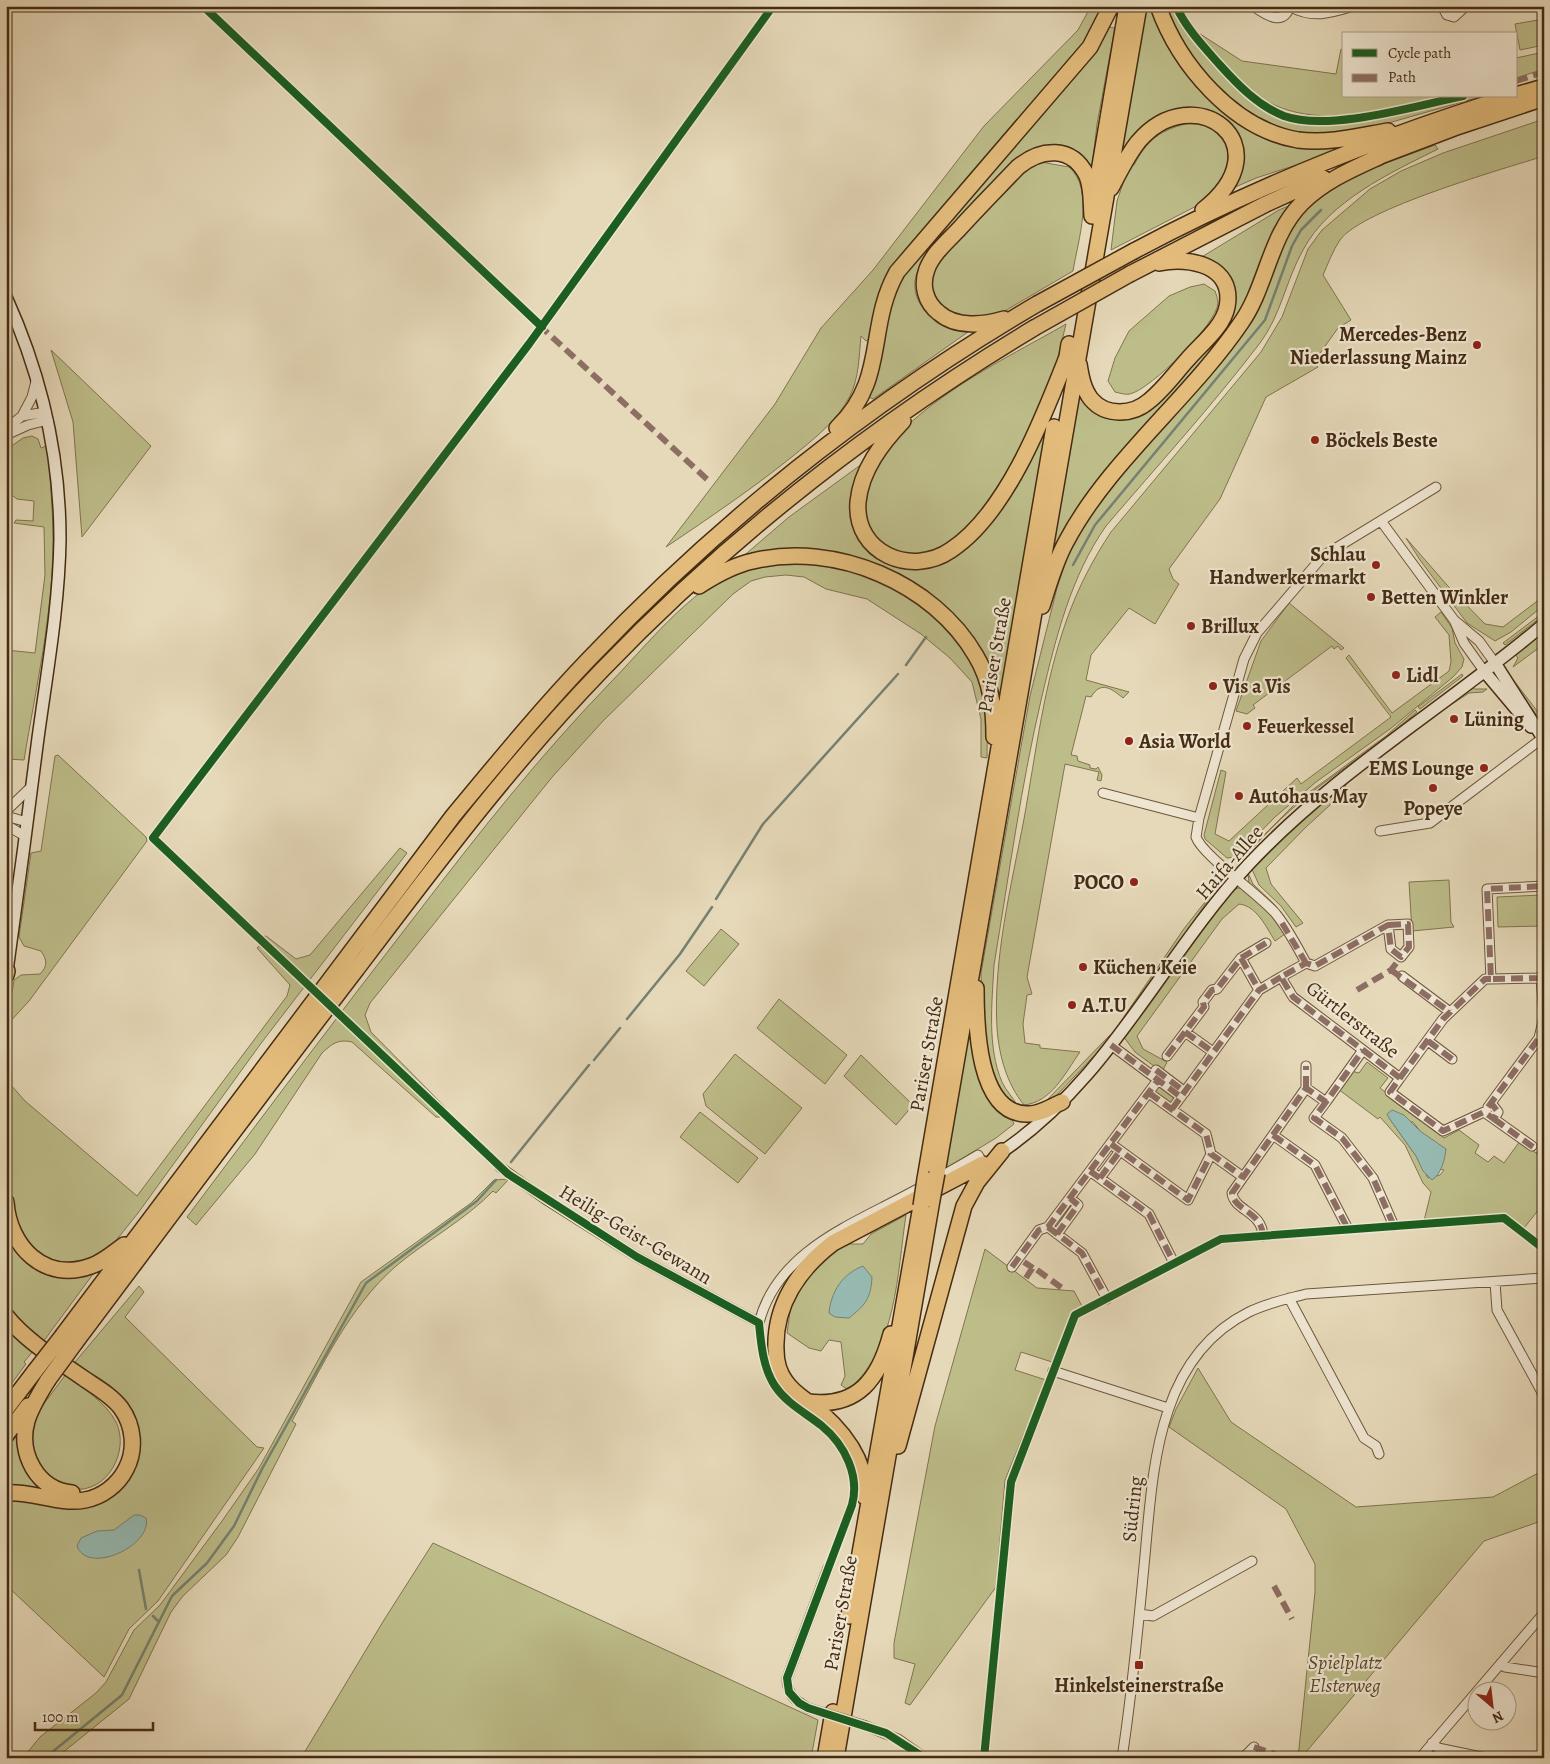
<svg xmlns="http://www.w3.org/2000/svg" width="1550" height="1764" font-family="Alegreya,serif">
  <style>
    .green { fill: #bdbd8a; stroke: #81744e; fill-rule: evenodd }
    .water { fill: #96bab2; stroke: #768172 }
    .lines { fill: none; stroke-linecap: round; stroke-linejoin: round }
    .stream { stroke: #768172; stroke-width: 2.5 }
    .street-casing { stroke: #6d573c; stroke-width: 11 }
    .secondary-casing { stroke: #452c13; stroke-width: 14 }
    .highway-casing { stroke: #452c13; stroke-width: 18 }
    .street { stroke: #efe6d2; stroke-width: 9 }
    .secondary { stroke: #efe6d2; stroke-width: 11 }
    .highway { stroke: #e3bc7c; stroke-width: 15 }
    .street-bridge-casing { stroke: #6d573c; stroke-width: 11; stroke-linecap: butt }
    .highway-bridge-casing { stroke: #452c13; stroke-width: 18; stroke-linecap: butt }
    .street-bridge { stroke: #efe6d2; stroke-width: 9 }
    .highway-bridge { stroke: #e3bc7c; stroke-width: 15 }
    .quiet { stroke: #8d6e63; stroke-width: 6; stroke-dasharray: 12 6; stroke-linecap: butt }
    .cycleway-casing { stroke: #efe6d2; stroke-width: 11 }
    .cycleway { stroke: #1b5e20; stroke-width: 8 }
    .poi-dot { fill: #8f2418; stroke: #efe6d2; stroke-width: 2 }
    .labels { text-anchor: middle; stroke-width: 4.5; stroke-linejoin: round; paint-order: stroke }
    .poi-label { font-size: 20px; font-weight: bold; fill: #452c13; stroke: #efe6d2; text-anchor: start }
    .street-label { font-size: 20px; fill: #452c13; stroke: #efe6d2 }
    .park-label { font-size: 20px; font-style: italic; fill: #5d492b; stroke: #efe6d2 }
  </style>
  <rect width="100%" height="100%" fill="#e6d9b9"/>
  <filter id="stains"><feTurbulence type="fractalNoise" baseFrequency=".004" numOctaves="4"/><feColorMatrix values="0 0 0 0 .2 0 0 0 0 .09 0 0 0 0 .02 0 0 0 .5 -.17"/></filter>
  <radialGradient id="worn" r=".72"><stop offset=".6" stop-color="#630" stop-opacity="0"/><stop offset="1" stop-color="#630" stop-opacity=".3"/></radialGradient>
  <path class="green" d="M1091 6H1104L1083 47 891 268 875 308 871 338 866 341 861 336C859 356 859 378 850 396 838 420 814 439 793 456 752 489 709 518 666 547L775 404 821 328 873 270 984 126 1078 30Z
    M1146 6H1153L1159 26 1261 134 1358 141 1321 157 1256 178 1231 189 1238 139 1185 112 1119 162Z
    M1162 6H1173C1184 29 1203 47 1219 66 1281 138 1332 127 1416 107 1438 102 1459 96 1483 96L1371 128 1311 136 1259 122 1219 91 1196 64Z
    M1544 19V45L1520 50 1515 24Z
    M1108 27 1115 28 1097 124 1091 176C1087 169 1084 161 1079 155 1062 136 1034 148 1017 159L923 259C920 266 916 273 915 281 912 310 943 330 968 332L873 399 869 397 889 304 897 282Z
    M1194 30 1242 61 1336 74 1341 49 1344 50V96H1447C1389 110 1316 132 1261 98 1234 82 1213 54 1194 30Z
    M1544 52V69L1516 78V58Z
    M1544 119V156C1503 169 1362 209 1340 240 1333 250 1328 264 1323 275L1351 320 1338 328 1313 363 1318 367 1266 397 1220 499 1169 569 1173 579 1179 584 1155 624 1129 608 1091 655 1086 680 1129 692 1123 698C1112 689 1101 680 1091 697L1086 696 1071 755 1077 756 1078 761 1090 765V768L1096 769 1098 767 1102 775 1101 781 1097 780 1099 772 1065 764 1027 977 1032 994 1027 995 1023 1024 1025 1043 1040 1045V1048L1080 1052C1065 1073 1052 1102 1024 1105 1007 1084 999 1056 997 1028 993 959 1011 887 1024 819 1036 752 1044 683 1067 619 1078 588 1093 559 1111 532L1261 352 1282 317 1308 249 1322 230 1370 189 1401 171 1443 153Z
    M1198 121 1215 126 1226 140 1229 166 1212 198 1111 250 1117 201 1129 166 1134 165C1150 135 1165 128 1198 121Z
    M1435 145 1438 149C1390 173 1329 201 1303 250 1286 280 1281 315 1260 343 1212 406 1158 465 1106 526 1071 576 1056 637 1042 696 1021 785 1009 875 994 965 992 1003 987 1047 1002 1082 1006 1091 1013 1097 1017 1105L999 1098 984 1047 981 973 1030 696 1057 588 1068 554 1079 531 1112 487 1208 373 1271 273 1293 222 1320 193 1367 170Z
    M1041 162 1069 167C1095 190 1078 240 1073 271L991 319 969 321 933 304 930 272 938 259 1029 166Z
    M1293 204 1249 300 1049 570 1079 389 1131 416 1234 304 1200 258 1279 210Z
    M1204 284 1215 291C1216 294 1218 299 1218 303 1217 324 1151 389 1130 394 1125 395 1120 393 1115 392L1108 381 1115 358 1129 331 1169 296 1190 287Z
    M1066 324 1057 361 1042 408 1009 469 976 518 955 540 920 557 881 547C876 539 868 530 865 521 863 517 864 510 864 506 863 424 1005 360 1066 324Z
    M51 350 151 446 82 537 73 422Z
    M1048 417 997 719 979 653 872 565 740 559 789 517 866 461 854 502 886 561 963 548Z
    M32 436 38 439 41 448 46 446 48 451C50 481 53 510 53 540 53 614 36 687 24 760L6 759V650L35 653 45 575 44 527 14 523 16 520 33 521 34 501 17 499 6 491V450L23 438Z
    M1406 538 1447 585 1485 624 1503 627 1544 596V605L1511 632 1495 641 1467 623 1420 560Z
    M793 562C809 563 827 563 842 567 905 586 968 630 984 697 989 716 987 738 987 758L981 757V719L972 682 950 658 921 634 867 599 826 589 804 577 786 575 765 577 751 581 733 594 603 721 553 776 370 1003 365 1015 371 1032 445 1107 447 1112 430 1098 427 1103 440 1115V1117H436L352 1042C338 1039 333 1043 322 1053L255 1154 196 1225 187 1217C263 1116 338 1015 416 915 478 834 541 754 612 681 641 651 679 604 715 583 739 569 765 566 793 562Z
    M1289 603 1344 648 1341 650 1338 646 1334 649 1332 646 1253 705 1255 708 1247 714 1236 711 1261 641Z
    M1441 612 1452 628 1455 643 1464 659 1462 667 1453 677 1390 729 1316 782 1275 817 1236 857 1227 858 1205 839 1204 835 1221 770 1226 772 1215 834 1229 841 1297 778 1301 784 1391 717 1346 658 1349 655 1392 713 1449 671 1451 662 1449 635 1435 617Z
    M1544 612 1540 618 1505 645 1503 643Z
    M1544 630V644L1513 667 1518 658 1515 654Z
    M1462 674 1463 676 1420 709 1418 707Z
    M1511 677 1541 716 1544 725 1509 678Z
    M1471 686 1474 689H1487L1483 692 1469 693 1443 710 1348 781 1340 796 1306 827 1266 868 1271 884 1303 923 1296 927 1281 906 1259 885 1251 867 1316 804Z
    M1415 710 1417 712C1385 740 1353 761 1320 786 1293 806 1267 831 1245 857H1242L1300 799 1386 736Z
    M58 755 146 837 147 841 29 1001 7 1025 14 980 21 975 40 974C48 966 47 960 41 951L24 946 19 937 31 853 41 851 55 756Z
    M6 836 11 843 6 885Z
    M400 848 407 853 262 1042 138 1213 106 1253 74 1266 39 1258 11 1218 6 1086 10 1084 25 1101 137 1196 287 996 290 985 257 948 259 946 265 950 270 946 262 937 266 936 296 959 310 955Z
    M1248 873 1253 884 1275 905 1291 927V930L1249 883Z
    M1449 880 1451 922 1454 927 1412 931 1409 882Z
    M1219 884 1159 972 1115 1030 1183 930Z
    M1238 888C1253 889 1276 922 1285 934L1275 941C1266 927 1257 906 1239 904L1222 919 1137 1036 1143 1049 1167 1062 1162 1072 1135 1052 1123 1036 1230 892Z
    M1542 895 1543 926 1498 927 1497 897Z
    M721 929 739 944 704 986 686 971Z
    M779 999 847 1055 825 1084 757 1028Z
    M971 1012 976 1038 1014 1124 996 1138 945 1169Z
    M1110 1035 1112 1037 1055 1097 1046 1101Z
    M735 1054 802 1108 765 1154 706 1106 703 1094Z
    M861 1055 913 1105 896 1125 844 1076Z
    M1367 1062 1388 1078 1380 1088 1393 1098 1392 1100 1444 1138 1459 1130 1479 1145 1475 1153 1488 1162 1494 1156 1504 1163 1520 1141 1544 1159V1203L1524 1228 1505 1215 1424 1221 1431 1192 1423 1183 1405 1145 1380 1117 1378 1119 1338 1089 1351 1071 1359 1073ZM1389 1118 1413 1122 1420 1131 1440 1169 1444 1170 1440 1175 1428 1178 1416 1156Z
    M1161 1087 1175 1098 1172 1104 1155 1093 1157 1088Z
    M700 1112 758 1158 738 1183 680 1137Z
    M509 1179 496 1193 493 1191C465 1220 427 1240 396 1266 348 1308 322 1367 292 1421L296 1424 238 1537 226 1555 183 1596 171 1612 129 1699 56 1758H23L40 1737 96 1693 106 1682 134 1630 160 1605 222 1521 259 1468 361 1282 471 1203 494 1180Z
    M906 1215C897 1274 897 1349 848 1390L841 1385 845 1376 841 1342 829 1340 821 1351 809 1348 787 1333 791 1304 813 1268 835 1249 850 1244H863L871 1234Z
    M6 1226 29 1260 99 1266 43 1342 16 1318 6 1306Z
    M985 1249 1037 1288 1074 1291 1083 1308 1073 1314 1052 1362 1021 1352 1015 1370 1046 1380 1005 1480 996 1587 910 1705 905 1703 915 1664 894 1658V1643L935 1426Z
    M139 1286 144 1292 125 1317 257 1447 264 1448 158 1601 129 1629 104 1677 6 1585V1496L94 1501 135 1455 107 1387 75 1362Z
    M6 1325 34 1350 24 1362 26 1364 6 1391Z
    M1198 1368 1231 1422 1356 1507 1493 1497 1544 1470V1520L1484 1541 1301 1758H1298L1315 1592V1564L1286 1509 1169 1427 1176 1409Z
    M66 1374C82 1388 106 1402 116 1422 130 1450 108 1494 72 1489 63 1488 52 1481 43 1478L27 1441 37 1413Z
    M22 1429 48 1489 6 1490V1450Z
    M433 1543 818 1720 811 1758H301L384 1620Z"/>
  <path class="water" d="M1392 1110 1404 1115 1420 1131 1446 1149C1445 1159 1441 1175 1432 1180L1423 1171 1416 1156 1389 1118 1387 1114Z
    M863 1266 872 1277C871 1299 865 1305 849 1318L835 1317 829 1313C831 1292 842 1274 863 1266Z
    M134 1515H140L146 1518C153 1545 88 1576 77 1546L81 1538 97 1531 114 1530Z"/>
  <g class="lines">
    <path class="stream" d="M1073 565 1095 525 1265 320 1292 246 1301 230 1321 210
      M906 665 926 637
      M716 899 763 824 898 674
      M627 1019 680 954 712 907
      M594 1060 620 1028
      M511 1162 589 1065
      M139 1570 146 1609
      M153 1616 159 1622
      M45 1758 122 1695 172 1596 207 1563 234 1526 262 1469 366 1283 477 1201 496 1180"/>
    <g class="street-casing">
      <path id="street" d="M1253 6C1266 15 1283 27 1290 6
        M1442 6 1447 15 1454 17 1466 6
        M1291 7C1313 19 1331 13 1354 6
        M22 416 32 397 36 381
        M6 429 22 416 46 412
        M6 435 28 425 48 420
        M1381 521 1454 620 1479 641 1495 663
        M1455 622 1464 643 1484 671
        M1103 793 1199 818
        M6 811 31 787
        M6 816 27 822
        M6 825 25 836
        M1380 831 1430 823 1544 737
        M1389 925 1408 924 1409 947 1401 957 1391 949 1388 925 1315 966 1306 963 1281 977 1293 997 1400 1078 1390 1092 1443 1131 1484 1112 1494 1119 1498 1112 1491 1103
        M1241 958 1259 990
        M1306 963C1297 946 1288 929 1276 914 1259 894 1203 856 1196 837L1199 818 1244 659 1257 633 1323 556 1436 487
        M1402 976 1450 1012
        M1541 978 1491 979 1487 889 1544 886
        M1185 1032 1213 1052
        M1428 1041 1452 1059
        M1111 1045 1181 1097
        M1167 1056 1204 1007 1203 1002 1212 990 1217 989 1241 958 1266 943
        M1156 1070 1185 1092
        M1400 1078 1443 1019 1485 979H1491
        M1306 1088V1066
        M1149 1093 1206 1134 1211 1154 1243 1177
        M1326 1102 1314 1118 1342 1138 1373 1178 1394 1226
        M1488 1107 1539 1038 1544 1017 1541 976 1544 973
        M1172 1109 1259 990 1281 977
        M1494 1119 1532 1146
        M1273 1135 1315 1165 1348 1229
        M1111 1144 1188 1200 1211 1154
        M500 1167 545 1199 637 1257 759 1323C775 1260 834 1232 887 1205 918 1189 948 1173 978 1155L983 1164
        M1090 1171 1149 1214 1174 1263
        M1100 1178 1120 1151
        M1048 1227 1082 1253 1107 1299
        M1057 1234 1078 1205 1070 1198
        M1263 1236C1262 1211 1234 1211 1232 1193L1306 1088 1326 1102 1363 1050
        M1012 1267 1039 1230 1048 1227 1158 1080
        M1495 1282 1497 1310 1544 1396
        M1289 1298 1364 1438 1376 1446 1379 1454
        M1053 1371 1168 1408
        M1140 1614 1153 1616 1252 1561
        M1501 1663 1505 1667 1544 1673
        M808 1708C794 1700 787 1694 787 1678L828 1568
        M866 1726 898 1739 925 1758
        M1432 1743 1438 1748 1486 1758
        M1122 1758C1132 1694 1138 1630 1144 1566 1153 1476 1154 1359 1249 1312 1267 1303 1287 1299 1306 1294L1544 1278
        M1243 1758 1254 1747
        M1420 1758 1544 1613"/>
    </g>
    <g class="secondary-casing">
      <path id="secondary" d="M6 297C41 374 60 455 60 539 59 606 47 672 38 738 28 816 18 893 7 971
        M1495 663 1544 740
        M1484 671 1531 727
        M997 1155C1108 1083 1161 959 1248 865 1336 771 1446 707 1544 624"/>
    </g>
    <g class="highway-casing">
      <path id="highway" d="M1158 6C1179 65 1233 129 1298 140 1328 144 1359 136 1388 131
        M1516 95 1544 87
        M1375 158 1454 128 1544 98
        M1111 188C1119 173 1127 156 1138 142 1194 76 1286 145 1203 210
        M1095 195 1127 6
        M1134 251C1254 187 1382 136 1512 96
        M1130 274 1266 204 1323 178
        M1004 319C984 325 956 328 939 313 925 302 921 285 927 269 933 253 949 240 960 228 979 207 999 187 1018 167 1041 148 1072 145 1087 176 1092 188 1091 203 1092 216
        M1079 364C1081 376 1083 389 1091 399 1106 417 1133 415 1149 401 1164 389 1176 372 1188 359 1201 344 1223 327 1227 307 1235 266 1190 256 1159 263
        M903 421C882 443 861 470 858 502 854 554 912 577 951 550 1007 513 1043 418 1067 357L1069 344
        M837 428C888 379 866 327 897 272L1090 47 1111 6
        M699 586C716 575 734 565 753 561 835 541 934 583 976 656 991 681 994 708 994 737
        M1042 606C1049 584 1055 562 1066 542 1108 462 1190 398 1241 323 1267 286 1269 236 1302 203 1325 180 1355 168 1383 155
        M6 975 7 971
        M976 988C976 1024 977 1116 1029 1114 1041 1114 1052 1106 1062 1102
        M937 1173 1139 6
        M925 1179 1054 427
        M6 1202C9 1246 44 1283 91 1266 103 1262 113 1253 124 1245
        M6 1316C27 1342 59 1361 86 1380 98 1388 112 1396 121 1408 134 1426 136 1450 126 1469 118 1485 102 1497 85 1500 59 1505 33 1491 6 1493
        M63 1335 453 816C497 763 541 709 589 659 721 520 872 401 1037 304
        M75 1343C168 1219 261 1094 356 970 434 867 512 763 602 670 730 537 876 423 1034 328
        M48 1380C40 1393 31 1407 27 1421 18 1453 37 1490 72 1493
        M808 1402C858 1408 879 1379 891 1334
        M6 1409 35 1371
        M6 1435 28 1406
        M898 1446 964 1206 977 1182 1002 1151
        M865 1497C867 1457 838 1425 808 1402 800 1396 792 1391 786 1382 779 1373 776 1361 776 1350 774 1305 799 1269 833 1243L983 1164
        M849 1616 921 1206
        M825 1758 833 1712
        M836 1758 932 1200"/>
    </g>
    <use href="#street" class="street"/>
    <use href="#secondary" class="secondary"/>
    <use href="#highway" class="highway"/>
    <g class="street-bridge-casing">
      <path id="street-bridge" d="M808 1708 866 1726"/>
    </g>
    <g class="highway-bridge-casing">
      <path id="highway-bridge" d="M1037 304 1134 251
        M1034 328 1130 274
        M932 1200 937 1173
        M921 1206 925 1179
        M35 1371 63 1335
        M48 1380 75 1343"/>
    </g>
    <use href="#street-bridge" class="street-bridge"/>
    <use href="#highway-bridge" class="highway-bridge"/>
    <path class="quiet" d="M1516 81 1544 72
      M539 325 710 482
      M1282 923 1306 963
      M1389 925 1408 924 1409 947 1401 957 1391 949 1388 925 1315 966 1306 963 1281 977 1293 997 1400 1078 1390 1092 1443 1131 1484 1112 1494 1119 1498 1112 1491 1103
      M1241 958 1259 990
      M1391 970 1450 1012
      M1541 978 1491 979 1487 889 1544 886
      M1357 990 1391 970 1401 957
      M1185 1032 1213 1052
      M1428 1041 1452 1059
      M1111 1045 1181 1097
      M1167 1056 1204 1007 1203 1002 1212 990 1217 989 1241 958 1266 943
      M1156 1070 1185 1092
      M1400 1078 1443 1019 1485 979H1491
      M1306 1088V1066
      M1149 1093 1206 1134 1211 1154 1243 1177
      M1326 1102 1314 1118 1342 1138 1373 1178 1394 1226
      M1488 1107 1539 1038 1544 1017 1541 976 1544 973
      M1172 1109 1259 990 1281 977
      M1494 1119 1544 1155
      M1273 1135 1315 1165 1348 1229
      M1111 1144 1188 1200 1211 1154
      M1090 1171 1149 1214 1174 1263
      M1100 1178 1120 1151
      M1048 1227 1082 1253 1107 1299
      M1057 1234 1078 1205 1070 1198
      M1263 1236C1262 1211 1234 1211 1232 1193L1306 1088 1326 1102 1363 1050
      M1024 1262 1033 1268
      M1012 1267 1039 1230 1048 1227 1158 1080
      M1026 1278 1033 1267 1062 1288
      M1274 1586 1292 1619
      M1254 1747 1286 1758"/>
    <g class="cycleway-casing">
      <path id="cycleway" d="M203 6 542 327
        M773 6 529 344 153 838 508 1174 637 1257 759 1323C761 1344 763 1368 775 1386 787 1404 806 1413 822 1426 845 1445 860 1476 852 1505L787 1678 789 1692 799 1703 808 1708 886 1733 925 1758
        M1176 6C1186 28 1203 46 1219 64 1237 84 1258 106 1284 116 1329 132 1415 106 1463 96
        M984 1758 1011 1482 1075 1315 1221 1239 1504 1218 1544 1249"/>
    </g>
    <use href="#cycleway" class="cycleway"/>
  </g>
  <g class="poi-dot">
    <circle cx="1477" cy="345" r="5"/>
    <circle cx="1315" cy="440" r="5"/>
    <circle cx="1376" cy="565" r="5"/>
    <circle cx="1371" cy="597" r="5"/>
    <circle cx="1191" cy="626" r="5"/>
    <circle cx="1396" cy="675" r="5"/>
    <circle cx="1213" cy="686" r="5"/>
    <circle cx="1454" cy="719" r="5"/>
    <circle cx="1247" cy="726" r="5"/>
    <circle cx="1129" cy="741" r="5"/>
    <circle cx="1484" cy="768" r="5"/>
    <circle cx="1433" cy="788" r="5"/>
    <circle cx="1239" cy="796" r="5"/>
    <circle cx="1134" cy="882" r="5"/>
    <circle cx="1083" cy="967" r="5"/>
    <circle cx="1072" cy="1005" r="5"/>
    <rect x="1134" y="1660" width="10" height="10" rx="2.5"/>
  </g>
  <g class="labels">
    <g class="poi-label">
      <text x="1467" y="341" text-anchor="end">Mercedes-Benz<tspan x="1467" dy="23">Niederlassung Mainz</tspan></text>
      <text x="1325" y="447">Böckels Beste</text>
      <text x="1366" y="561" text-anchor="end">Schlau<tspan x="1366" dy="23">Handwerkermarkt</tspan></text>
      <text x="1381" y="604">Betten Winkler</text>
      <text x="1201" y="633">Brillux</text>
      <text x="1406" y="682">Lidl</text>
      <text x="1223" y="693">Vis a Vis</text>
      <text x="1464" y="726">Lüning</text>
      <text x="1257" y="733">Feuerkessel</text>
      <text x="1139" y="748">Asia World</text>
      <text x="1474" y="775" text-anchor="end">EMS Lounge</text>
      <text x="1249" y="803">Autohaus May</text>
      <text x="1433" y="815" text-anchor="middle">Popeye</text>
      <text x="1124" y="889" text-anchor="end">POCO</text>
      <text x="1093" y="974">Küchen Keie</text>
      <text x="1082" y="1012">A.T.U</text>
      <text x="1139" y="1692" text-anchor="middle">Hinkelsteinerstraße</text>
    </g>
    <g class="street-label">
      <text transform="translate(994 655) rotate(-80)" y="7">Pariser Straße</text>
      <text transform="translate(1229 862) rotate(-49)" y="7">Haifa-Allee</text>
      <text transform="translate(1353 1019) rotate(38)" y="7">Gürtlerstraße</text>
      <text transform="translate(926 1054) rotate(-80)" y="7">Pariser Straße</text>
      <text transform="translate(636 1234) rotate(31)" y="7">Heilig-Geist-Gewann</text>
      <text transform="translate(1132 1509) rotate(-84)" y="7">Südring</text>
      <text transform="translate(840 1613) rotate(-80)" y="7">Pariser Straße</text>
    </g>
    <g class="park-label">
      <text x="1345" y="1669">Spielplatz<tspan x="1345" dy="23">Elsterweg</tspan></text>
    </g>
  </g>
  <rect width="1550" height="1764" fill="none" stroke="#e6d9b9" stroke-width="25"/>
  <rect x="8" y="8" width="1535" height="1749" fill="none" stroke="#452c13" stroke-width="2.5"/>
  <rect x="12" y="12" width="1525" height="1739" fill="none" stroke="#452c13"/>
  <rect x="1342" y="32" width="175" height="65" fill="#efe6d2" stroke="#ab9c86"/>
  <rect x="1352" y="49" width="25" height="8" fill="#1b5e20" stroke="#ab9c86"/>
  <text x="1388" y="58" font-size="15" fill="#452c13">Cycle path</text>
  <rect x="1352" y="74" width="25" height="8" fill="#8d6e63" stroke="#ab9c86"/>
  <text x="1388" y="82" font-size="15" fill="#452c13">Path</text>
  <g transform="translate(1492 1706) rotate(152)"><circle r="24" fill="#efe6d2" stroke="#ab9c86"/>
  <path d="M0-4L9 19L0 12L-9 19Z" fill="#8f2418"/>
  <text y="-8" font-size="14" font-weight="bold" text-anchor="middle" fill="#452c13">N</text>
  </g>
  <path d="M35 1722v8h118v-8" fill="none" stroke="#452c13" stroke-width="2.5"/>
  <text x="42" y="1722" font-size="15" fill="#452c13" stroke="#efe6d2" stroke-width="4" paint-order="stroke">100 m</text>
  <rect width="100%" height="100%" filter="url(#stains)"/>
  <rect width="100%" height="100%" fill="url(#worn)"/>
</svg>
